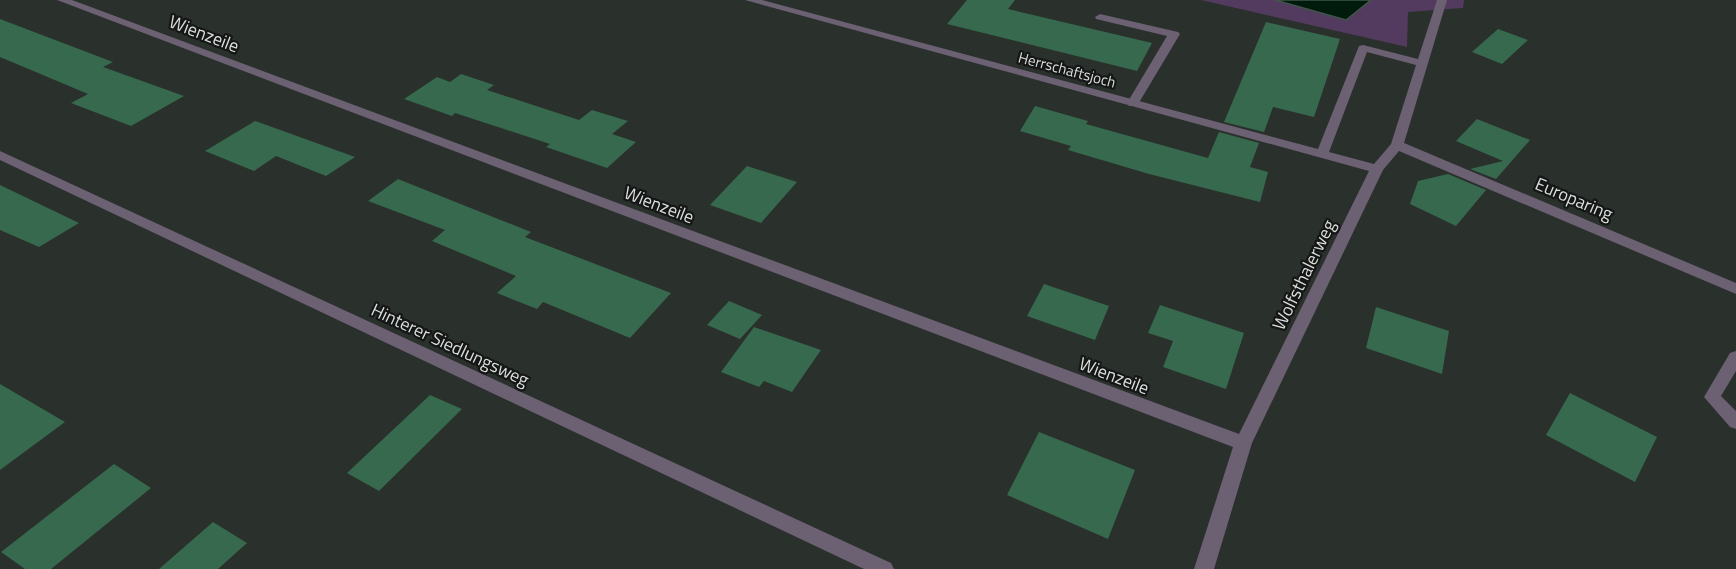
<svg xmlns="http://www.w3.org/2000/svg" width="1736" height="569" font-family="'Titillium Web',sans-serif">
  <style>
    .green { fill: #523b5f }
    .water { fill: #001a0c; stroke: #42554a; stroke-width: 1.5 }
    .building { fill: #36694d }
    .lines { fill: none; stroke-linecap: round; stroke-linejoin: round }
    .lane { fill: #6c6073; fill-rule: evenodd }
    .street { fill: #6c6073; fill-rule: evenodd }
    .labels { text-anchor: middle; stroke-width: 4.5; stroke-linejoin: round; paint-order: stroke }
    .far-street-label { font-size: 15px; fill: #dbdfdc; stroke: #151716 }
    .street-label { font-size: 18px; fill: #dbdfdc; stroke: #151716 }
  </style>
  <rect width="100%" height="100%" fill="#2a302c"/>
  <path class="green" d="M1201 0H1464L1463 8 1408 12 1407 47Z"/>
  <path class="water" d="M1275 0H1371L1346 20Z"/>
  <path class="building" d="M967 0H1015L1008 9 1152 43 1137 71 947 24Z
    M0 19 113 62 103 67 184 96 131 126 71 103 88 94 0 57Z
    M1266 22 1340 39 1314 117 1273 107 1264 132 1224 122Z
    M1498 29 1528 40 1502 64 1472 52Z
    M461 74 494 85 487 90 579 120 592 110 628 121 612 134 636 142 607 168 546 147 550 144 455 113 452 116 404 99 437 77 450 82Z
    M1035 106 1088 121 1086 124 1208 158 1219 132 1259 143 1250 167 1268 172 1260 202 1149 174 1068 150 1071 146 1020 131Z
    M1477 119 1530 140 1496 179 1470 169 1503 161 1456 141Z
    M255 121 261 123 355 157 326 176 276 156 254 171 205 151Z
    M747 166 797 182 761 223 710 205Z
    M1448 174 1486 190 1456 226 1410 204 1418 181Z
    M398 179 531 232 525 237 671 293 630 338 543 302 537 309 497 293 516 276 432 241 445 230 368 201Z
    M0 185 79 223 39 247 0 230Z
    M1044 284 1109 306 1095 340 1027 316Z
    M729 301 762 315 740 339 707 325Z
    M1160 305 1244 333 1226 389 1163 367 1173 341 1148 333Z
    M1376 307 1449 331 1442 374 1366 348Z
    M754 327 821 350 792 392 764 381 759 387 721 372Z
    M0 384 65 422 0 470Z
    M1570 393 1657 437 1635 482 1546 435Z
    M430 395 462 409 379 491 347 473Z
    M1039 432 1135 470 1108 539 1007 495Z
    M114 464 151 488 51 569H25L1 552Z
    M213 522 247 543 218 569H159Z"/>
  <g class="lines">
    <path class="lane" d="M1100 14 1178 32 1180 34 1137 106H1129L1127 103 1167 36 1096 19 1095 17Z"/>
    <path class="street" d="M57 0H72L1239 434 1369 171 745 0H762L1318 149 1359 46 1363 45 1418 59 1437 0H1447L1404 143 1736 283V294L1399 151 1383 170 1252 443 1214 569H1194L1233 447ZM1367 52 1416 65 1391 144 1374 164 1329 152Z
      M0 151 891 563 894 569H864L0 160Z
      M1736 351V371L1721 396 1736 411V429L1730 427 1704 397 1730 353Z"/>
  </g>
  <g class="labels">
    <g class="far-street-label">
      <text transform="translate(1067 70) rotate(15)" y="5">Herrschaftsjoch</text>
    </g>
    <g class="street-label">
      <text transform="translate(204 34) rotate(21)" y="6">Wienzeile</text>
      <text transform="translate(1574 199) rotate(23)" y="6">Europaring</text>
      <text transform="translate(659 205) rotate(21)" y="6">Wienzeile</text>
      <text transform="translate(1304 275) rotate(-64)" y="6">Wolfsthalerweg</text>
      <text transform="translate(450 345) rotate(25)" y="6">Hinterer Siedlungsweg</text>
      <text transform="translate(1114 376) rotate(21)" y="6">Wienzeile</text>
    </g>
  </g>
</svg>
